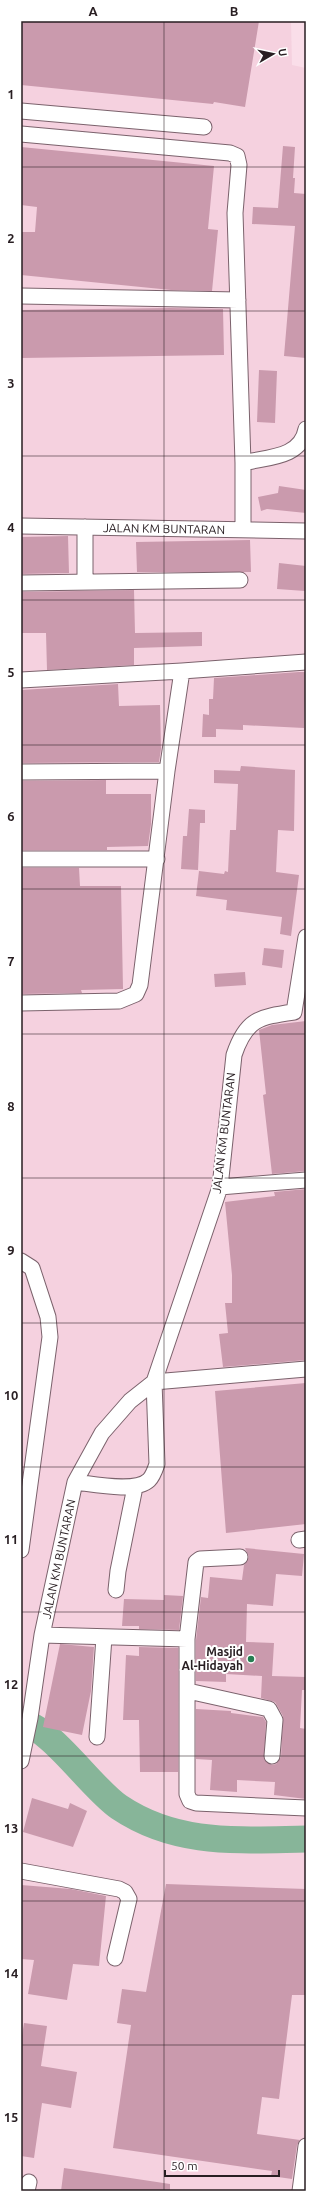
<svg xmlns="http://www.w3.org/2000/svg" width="327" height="2212" font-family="Ubuntu,sans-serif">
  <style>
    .built { fill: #f5d1df }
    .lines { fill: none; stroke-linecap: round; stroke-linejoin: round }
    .river { stroke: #87b599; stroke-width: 27 }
    .building { fill: #ca9aad }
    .minor-casing { stroke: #7b626c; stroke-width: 17 }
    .minor { stroke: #fff; stroke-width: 15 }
    .grid { fill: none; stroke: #281e22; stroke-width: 1; stroke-opacity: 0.55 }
    .poi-dot { fill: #257e52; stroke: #fff; stroke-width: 1.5 }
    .labels { text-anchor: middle; stroke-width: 4; stroke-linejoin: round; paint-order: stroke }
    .street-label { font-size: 12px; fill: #281e22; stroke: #fff }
    .poi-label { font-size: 12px; font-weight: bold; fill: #281e22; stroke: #fff; text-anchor: end }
    .neatline { fill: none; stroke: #281e22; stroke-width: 1.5 }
    .grid-label { font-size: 13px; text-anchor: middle; font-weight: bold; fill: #281e22 }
  </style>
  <rect width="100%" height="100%" fill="#fadee9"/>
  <path class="built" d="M21 21H291L292 65 306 68V2191H21Z"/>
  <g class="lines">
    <path class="river" d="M21 1722C51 1727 92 1789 119 1807 177 1846 239 1840 306 1839"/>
  </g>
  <path class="building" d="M21 21H259L245 107 214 102 213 104 21 85Z
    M283 146 295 147 293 178H295L294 193 306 194V358L284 356 295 226 252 224 253 207 278 208Z
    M21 147 214 166 208 229 218 230 212 291 171 290 21 275V232H35L37 207 21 205Z
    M170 308 223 309 224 355 21 358V310Z
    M259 370 277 371 275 423 257 422Z
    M279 486 306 490V513L267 509 261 511 258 497 278 493Z
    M68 536 69 573 21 574V537Z
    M250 540 251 572H137L136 542Z
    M279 563 306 566 305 591 277 589Z
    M134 590 135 633 202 632V646L134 648V665L47 670 46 633H21V592Z
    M299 672H306L304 728 243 725V730L216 729V737H202L203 714 209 715V699H213L214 678Z
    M118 684 119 706 160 705 161 749 159 762 21 763V690Z
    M241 766 295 770 294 831 278 830 276 872 299 875 291 936 280 934 282 917 226 910 227 900 196 896 199 871 224 874 225 871 228 872 230 830H236L238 784 214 783V770L240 771Z
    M106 780V794H151V824L148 846 107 847V850H21V781Z
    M189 809 205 810V823H200L198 870 181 869 183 836H187Z
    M21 868H79L80 886H121L123 989 81 990 82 993 21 994Z
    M264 948 284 950 282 968 262 965Z
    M245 972 246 985 215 987 214 974Z
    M306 1021V1171L272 1174 263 1095 266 1094 259 1030 272 1025Z
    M306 1189V1360L223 1367 219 1334 228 1333 225 1303H232V1275L225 1202 275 1196 274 1192Z
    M306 1383V1524L226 1533 215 1391Z
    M245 1548 304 1554 302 1576 276 1574 273 1606 247 1604 246 1642 274 1643 272 1676 306 1677V1690H302L300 1728 306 1729V1799L274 1795 275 1782 237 1780V1792L210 1790 212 1760 196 1759V1709L231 1711V1713L263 1717 266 1722 264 1759 272 1765 276 1764 281 1757 283 1716 275 1702 261 1698 262 1676 226 1674V1682L196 1681V1640L201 1597 208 1598 210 1577 242 1580 244 1565 249 1557Z
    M164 1595 183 1596 179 1630 139 1629V1626H122L124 1599 164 1600Z
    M60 1644 94 1647 91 1691 82 1735 43 1727Z
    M139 1647 178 1648V1772H140L139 1720H123L126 1655 139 1656Z
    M32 1798 68 1809 70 1803 87 1811 73 1847 23 1832Z
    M166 1884 306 1889V1995H292L279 2099 262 2097 257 2134 300 2140 297 2145 292 2179 271 2176 272 2171 113 2148 131 2025 117 2023 122 1989 146 1992Z
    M21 1885 71 1889 106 1896 99 1966 73 1964 67 2000 28 1994 34 1960 21 1959Z
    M24 2023 47 2026 41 2066 77 2072 71 2108 42 2103 34 2158 21 2156V2042Z
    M64 2168 170 2184V2191H61Z"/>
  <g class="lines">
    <g class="minor-casing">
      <path id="minor" d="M21 111 204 127
        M21 134 230 153 237 156 239 165 235 213 243 463V530
        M21 296 238 300
        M243 463C267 457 301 458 306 429
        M21 526 306 531
        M85 582V527
        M21 583 240 580
        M21 680 182 671 306 662
        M21 772 167 771
        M21 859H157
        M21 1003 119 1001 136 994 140 985 167 771 182 671
        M220 1187 306 1180
        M21 1261 32 1268 48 1317 50 1337 21 1550
        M75 1482 102 1433 130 1401 154 1382 220 1187 234 1055C246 1019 259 1017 294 1012L306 937
        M299 1540 306 1539
        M116 1590 118 1571 135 1487
        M42 1635 187 1639 196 1562 200 1559 240 1557
        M187 1639V1794L190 1801 196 1803 306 1808
        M188 1691 269 1709 275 1720 272 1756
        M97 1737 104 1637
        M21 1761 30 1718 42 1635 75 1482C93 1484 136 1493 149 1480 153 1476 155 1470 157 1464L154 1382 306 1369
        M21 1871 119 1889 125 1892 129 1899 115 1958
        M27 2191 29 2182
        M300 2191 306 2146"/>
    </g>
    <use href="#minor" class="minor"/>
  </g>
  <path class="grid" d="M164 21V2191M21 167H306M21 311H306M21 456H306M21 600H306M21 745H306M21 889H306M21 1034H306M21 1178H306M21 1323H306M21 1467H306M21 1612H306M21 1756H306M21 1901H306M21 2045H306"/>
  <circle class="poi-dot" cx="251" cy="1659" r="4"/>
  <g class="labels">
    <g class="street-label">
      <text transform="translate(164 529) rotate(1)" y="4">JALAN KM BUNTARAN</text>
      <text transform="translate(224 1133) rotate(-83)" y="4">JALAN KM BUNTARAN</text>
      <text transform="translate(59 1559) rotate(-78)" y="4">JALAN KM BUNTARAN</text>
    </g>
    <g class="poi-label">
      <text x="243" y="1656">Masjid<tspan x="243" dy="14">Al-Hidayah</tspan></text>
    </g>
  </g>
  <rect width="327" height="2212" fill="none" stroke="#ffffff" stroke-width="44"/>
  <g transform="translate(273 54) rotate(81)" stroke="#ffffff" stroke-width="3" paint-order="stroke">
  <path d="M0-3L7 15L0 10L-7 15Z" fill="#281e22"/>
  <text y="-6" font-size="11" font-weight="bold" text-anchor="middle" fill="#281e22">U</text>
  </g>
  <path d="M165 2170v6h114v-6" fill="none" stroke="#281e22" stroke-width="2"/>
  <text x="171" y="2170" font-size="12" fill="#281e22" stroke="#ffffff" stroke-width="3" paint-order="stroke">50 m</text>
  <rect x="22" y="22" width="283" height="2168" class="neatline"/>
  <g class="grid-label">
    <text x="93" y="16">A</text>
    <text x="234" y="16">B</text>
    <text x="11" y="99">1</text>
    <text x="11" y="243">2</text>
    <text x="11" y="388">3</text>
    <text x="11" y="532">4</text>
    <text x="11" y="677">5</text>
    <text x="11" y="821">6</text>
    <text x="11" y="966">7</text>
    <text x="11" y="1111">8</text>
    <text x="11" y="1255">9</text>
    <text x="11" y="1400">10</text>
    <text x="11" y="1544">11</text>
    <text x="11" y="1689">12</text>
    <text x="11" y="1833">13</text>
    <text x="11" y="1978">14</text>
    <text x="11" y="2122">15</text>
  </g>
</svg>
